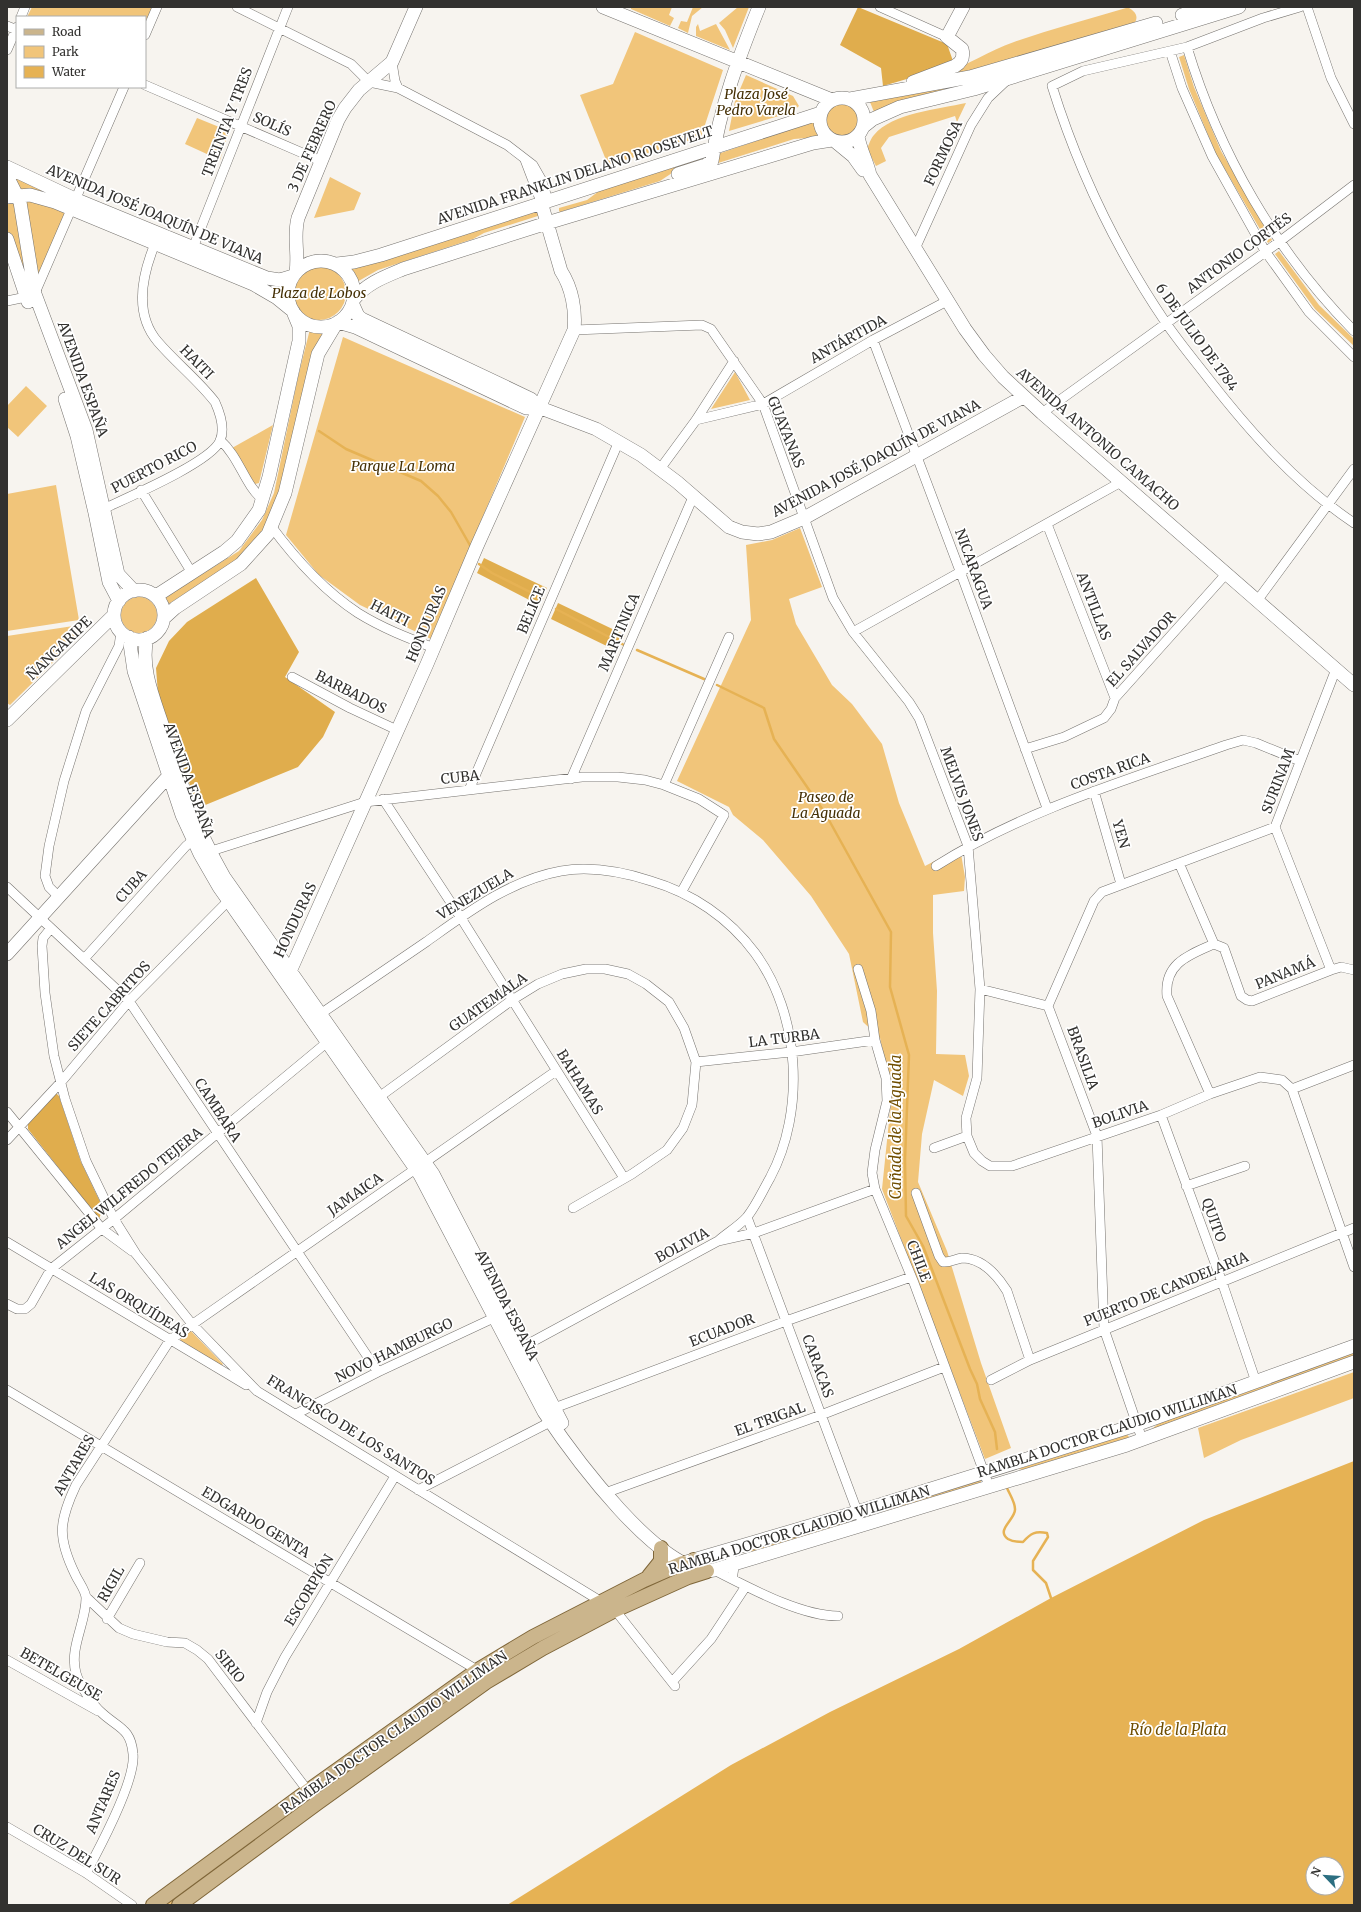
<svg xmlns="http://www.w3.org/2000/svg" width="1361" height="1912" font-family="Merriweather,serif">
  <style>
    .green { fill: #f1c57a }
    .forest { fill: #e0ad4d }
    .water { fill: #e6b254; fill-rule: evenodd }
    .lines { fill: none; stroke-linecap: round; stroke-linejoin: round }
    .stream { stroke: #e6b254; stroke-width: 2.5 }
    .street-casing { stroke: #76736f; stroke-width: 10 }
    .secondary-casing { stroke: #76736f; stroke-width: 14 }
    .primary-casing { stroke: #7f6639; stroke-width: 16 }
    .street { stroke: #fff; stroke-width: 9 }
    .secondary { stroke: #fff; stroke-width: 13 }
    .primary { stroke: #cbb58c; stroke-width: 14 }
    .labels { text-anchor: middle; stroke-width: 3.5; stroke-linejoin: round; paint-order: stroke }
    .park-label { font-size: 14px; font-style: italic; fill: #442f04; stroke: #fff }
    .street-label { font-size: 14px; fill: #32312f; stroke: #fff }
    .water-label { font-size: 15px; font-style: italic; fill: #704e00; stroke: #fff }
  </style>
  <rect width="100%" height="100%" fill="#f7f4ef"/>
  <path class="green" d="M32 7H153L145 26V17H27Z
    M631 7H672L669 15 674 18 670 26 631 9Z
    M693 7H703L692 16 688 33 678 28 681 21 687 22Z
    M738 7H749L733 48 725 30 719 23Z
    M1126 8H1129C1136 12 1139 17 1134 24L967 73 942 75C967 65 989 51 1014 42 1051 29 1089 19 1126 8Z
    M698 24 700 31 716 24 730 50 696 36V27Z
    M635 32 723 70 701 137 608 165 580 95 613 84Z
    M1184 55 1194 87 1221 151 1272 240 1268 243 1216 154 1189 89 1179 57Z
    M1001 73 971 85 874 112 870 102 936 89Z
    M746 75 793 96 799 106 792 112 729 131 735 101Z
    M966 103 957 122 955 116 889 137 881 148 886 161 876 166 867 149C869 144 871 138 874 135 892 113 939 109 966 103Z
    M825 120a17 17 0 1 1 34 0a17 17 0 1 1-34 0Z
    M197 118 229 131 220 160 185 144Z
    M814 121 820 137 794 139 715 164V155Z
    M706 157 672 173 660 181 560 212 559 211V208L587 200 599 191Z
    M10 172 67 201 20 189Z
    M330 177 361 193 354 210 314 218Z
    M27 200 64 211 65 213 38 275 25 202Z
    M7 201 15 202 28 282 7 229Z
    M540 210 541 215 484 233 473 239 378 270 355 283 348 270Z
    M1279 251 1319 305 1354 339V346L1315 309 1275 254Z
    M292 293a27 27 0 1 1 54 0a27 27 0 1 1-54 0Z
    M310 329 317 331 325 330 314 354 280 496 269 523 245 555 167 605 164 598 239 551 262 520 274 493 298 377Z
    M343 337 525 417 431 639 360 605 319 575 286 535Z
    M735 372 750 400 711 409Z
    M26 386 47 406 18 437 7 427V406Z
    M273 425 259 483 255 484 232 448Z
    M56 485 79 620 7 631V494Z
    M800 528 822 587 789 599 796 624 832 685 852 704 882 744 899 803 925 866 960 848 965 877 964 891 933 895V933L937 991 936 1054 965 1055 969 1076 963 1096 934 1080 922 1134 918 1182 947 1251 981 1363 1011 1448 985 1459 882 1189 892 1092 880 1038 863 1022 849 954 811 896 763 840 733 815 729 807 677 781 751 620 746 545 772 540Z
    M121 615a18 18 0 1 1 36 0a18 18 0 1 1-36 0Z
    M80 625 82 634 10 705 7 703V636Z
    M190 1331H191L223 1364 221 1366 181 1342 180 1338Z
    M1354 1352V1359L1154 1429 1153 1428 1159 1423Z
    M1354 1372V1398L1241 1440 1204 1458 1198 1428Z
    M1127 1434 1129 1437 1123 1440 1025 1470 1018 1469Z
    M981 1480V1482L976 1485 868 1516Z
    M847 1521V1523L749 1553 748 1551Z
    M308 1799V1803L171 1905H160Z"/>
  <path class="forest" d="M858 7 947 44 953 61 917 76 883 86 881 68 840 45Z
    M484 558 547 588 539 605 477 573Z
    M256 578 299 652 285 677 335 712 323 737 298 767 198 808 158 694 156 668 169 641 187 622Z
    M558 603 625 635 617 651 551 619Z
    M56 1093 59 1096 81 1162 103 1208 99 1219 28 1129V1123Z"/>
  <path class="water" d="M1354 1461V1905H507L731 1765 830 1712 959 1649 1051 1598 1204 1520ZM1313 1864H1337V1888H1313Z"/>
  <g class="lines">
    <path class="stream" d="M319 431 346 449 421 481 438 496 451 512 471 547
      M479 564 492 573 542 598
      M556 609 624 645
      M637 650 704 679
      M717 685 764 708 774 739 825 813 891 932 890 987 909 1055 905 1160 906 1216 923 1246 970 1369 977 1384 980 1399 995 1432 997 1449
      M1007 1488C1010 1495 1015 1502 1015 1509 1016 1519 995 1530 1008 1539 1013 1542 1018 1542 1023 1542 1031 1533 1035 1531 1047 1533L1048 1537 1033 1561V1570L1046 1583 1051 1598"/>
    <g class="street-casing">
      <path id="street" d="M237 7 351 64 369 82 398 88 507 145 533 165 541 179 548 200
        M880 7 947 37
        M1300 7 1263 18 1187 47 1083 71 1052 86C1078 169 1117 251 1166 323 1179 342 1194 360 1208 378 1250 432 1297 485 1354 523
        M1307 7 1331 78 1354 124
        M21 17 25 7
        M7 26 17 30
        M145 35 157 7
        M1187 47C1219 153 1276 252 1354 331
        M7 50 17 27
        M1170 51 1182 88 1212 156 1265 251 1309 312 1354 357
        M392 62 395 81 398 88
        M145 85 321 161
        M525 160 541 202
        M193 248 288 7
        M915 249 971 125 988 98 1006 81
        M35 293 124 87
        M7 301 26 297
        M574 330 702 325 711 329 763 404 833 598 853 632 909 702 919 718 968 846 980 989 977 1078 966 1118 967 1136 974 1153 982 1161 990 1166H1012L1161 1115 1210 1094 1260 1077 1282 1080 1292 1089 1354 1267
        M873 340 960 571 1047 808
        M1042 413 1279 242 1354 185
        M696 420 763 404 873 340 947 301
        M220 440C240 458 244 484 263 500
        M660 469 696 420 734 361
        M141 490 192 573
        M99 511C124 499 210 463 220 441 225 429 220 413 215 402 198 380 176 363 158 342 132 312 143 271 157 239
        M1047 524 1115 698
        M271 526C296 560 323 590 358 613 382 628 408 638 434 648
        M1257 601 1354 469
        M853 632 1121 482
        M292 677 350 708 397 730
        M1025 749 1064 737 1104 718 1111 709 1115 698 1226 574
        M571 779 693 497
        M664 785 729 637
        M469 790 619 441
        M1094 791 1121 884
        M383 799 461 918 624 1178
        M205 853 365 802 582 777H618L645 780 664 785 699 799 724 815 682 891
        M1179 863 1214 944C1189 955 1164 963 1167 996L1210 1094
        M936 866C1025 810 1127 780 1226 745L1243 740 1256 743 1300 761
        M7 887 129 1001 378 1372
        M59 897 49 887 45 876 49 846 64 781 86 711 119 646 121 632
        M51 928 43 938 42 946 45 993 54 1056 65 1099 86 1161 114 1219 136 1254 192 1324 257 1391 615 1610 675 1686
        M1214 944 1224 948 1241 996 1247 1000 1252 1001 1331 970 1341 967 1354 970
        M84 959 186 846 197 837
        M858 969 871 1011 875 1040 886 1078 887 1101 875 1150 872 1173 875 1189 914 1283 989 1486
        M1331 970 1275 827 1336 669
        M980 989 1048 1006
        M316 1017C353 992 389 967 426 942 467 913 510 880 561 871 590 866 623 872 651 881 692 893 729 918 755 953 800 1014 806 1111 770 1178 763 1190 756 1206 747 1217 739 1226 727 1233 718 1241
        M696 1062 791 1052 875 1040
        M1292 1089 1354 1065
        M375 1100 512 1000 538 984 562 974 586 969H605L628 974 646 984 669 1002 684 1028 696 1062 692 1105 683 1128 667 1150 632 1174 573 1208
        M7 1112 102 1229 132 1251
        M1161 1115 1222 1282 1256 1382
        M7 1140 61 1082 129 1001 232 897
        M934 1148 967 1136
        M1186 1186 1245 1166
        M916 1193 939 1256 943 1262C950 1263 955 1259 962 1258 982 1258 997 1275 1007 1291L1030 1360
        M747 1217 859 1516
        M7 1242 246 1385
        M7 1304 17 1309H25L31 1304 51 1269 114 1219 331 1039
        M519 1349 718 1241 754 1233 875 1189
        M991 1380 1030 1360 1354 1228
        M7 1390 472 1667 481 1674
        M549 1410 786 1321 911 1277
        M296 1414 378 1372 500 1315
        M1142 1439 1104 1329 1097 1136 1048 1006 1094 901 1102 892 1275 827
        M418 1490 556 1419
        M605 1493 821 1415 944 1367
        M724 1552C736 1560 735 1565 732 1579
        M714 1570C748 1587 800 1616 838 1616
        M86 1597 119 1628 133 1634 167 1642 185 1643 197 1650 208 1659 311 1795
        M107 1619 140 1563
        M7 1660 98 1711
        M672 1682 711 1639 746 1586
        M256 1723 267 1692 285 1657 395 1476
        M7 1827 86 1873 132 1905
        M86 1873C99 1849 136 1780 133 1754 131 1728 118 1728 102 1713 93 1706 79 1684 76 1673 69 1648 86 1623 86 1598 86 1591 78 1581 75 1574 57 1537 59 1521 76 1485L170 1340 556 1071"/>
    </g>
    <g class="secondary-casing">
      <path id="secondary" d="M603 7 832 100
        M1182 15 1207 7
        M913 82 955 66C962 62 964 57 962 49L947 37 963 7
        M820 120a22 22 0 1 1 44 0a22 22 0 1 1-44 0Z
        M850 99 970 77 1156 23
        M863 127 873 119 900 107 974 89 1239 7
        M858 136C860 150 867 161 870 175L965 329 984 355 1003 377 1042 413 1354 685
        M836 142 853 156 863 170
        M7 167 77 200 267 278 280 280 293 276
        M678 174 706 165 712 161C720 107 739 57 759 7
        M7 176 20 202 35 294 86 430 118 574 134 591
        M7 197 30 195 55 202 253 284 277 298 293 311
        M7 239 28 302
        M288 294a33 33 0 1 1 66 0a33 33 0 1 1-66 0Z
        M337 264 354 262 381 255 821 113
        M296 272C299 253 293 237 298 218L338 120 345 108 359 90 392 62 416 7
        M354 299C367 283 384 277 403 269L547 223 813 143 832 140
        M353 305 358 316 362 319 531 399 538 407 596 429 641 455 677 482 729 527 742 532 758 534 771 532 804 518 1023 397
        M338 322 355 327 526 408 538 407
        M65 399 77 436 95 513 109 582 119 601
        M114 615a25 25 0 1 1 50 0a25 25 0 1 1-50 0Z
        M156 596 224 552 237 541 259 510 269 477 299 341V326L294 314
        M164 618 175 608 241 564 268 534 285 493 318 354 336 324
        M129 637 134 671 182 815 200 854 219 887 420 1175 544 1412C570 1451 662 1579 714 1570L1127 1445 1354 1362
        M147 638C140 668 154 699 163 727 180 782 195 826 224 877L433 1174 562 1423
        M7 720 114 615
        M7 954 174 770
        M283 974 292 967 296 958 427 664 477 546 574 330C576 310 572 288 561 271L541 202
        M683 1563 857 1512 1136 1425 1354 1346"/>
    </g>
    <g class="primary-casing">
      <path id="primary" d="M649 1576 661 1561V1548
        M688 1577 694 1560
        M153 1905 308 1791 478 1670 533 1637 644 1580 683 1563
        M179 1905 317 1803 486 1682 543 1648 615 1610 688 1577 707 1571"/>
    </g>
    <use href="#street" class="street"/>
    <use href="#secondary" class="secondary"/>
    <use href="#primary" class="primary"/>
  </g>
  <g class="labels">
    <g class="park-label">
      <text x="756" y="99">Plaza José<tspan x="756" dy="16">Pedro Varela</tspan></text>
      <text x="319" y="298">Plaza de Lobos</text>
      <text x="403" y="471">Parque La Loma</text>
      <text x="826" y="802">Paseo de<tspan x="826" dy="16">La Aguada</tspan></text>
    </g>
    <g class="street-label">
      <text transform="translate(227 122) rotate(-69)" y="5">TREINTA Y TRES</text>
      <text transform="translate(272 124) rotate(24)" y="5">SOLÍS</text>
      <text transform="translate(312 146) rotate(-66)" y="5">3 DE FEBRERO</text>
      <text transform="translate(943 153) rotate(-65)" y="5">FORMOSA</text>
      <text transform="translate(575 175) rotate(-18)" y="5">AVENIDA FRANKLIN DELANO ROOSEVELT</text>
      <text transform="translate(155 214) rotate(23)" y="5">AVENIDA JOSÉ JOAQUÍN DE VIANA</text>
      <text transform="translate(1239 253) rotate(-36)" y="5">ANTONIO CORTÉS</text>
      <text transform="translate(1197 337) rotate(54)" y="5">6 DE JULIO DE 1784</text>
      <text transform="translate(848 339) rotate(-29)" y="5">ANTÁRTIDA</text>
      <text transform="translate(197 362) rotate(46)" y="5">HAITI</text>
      <text transform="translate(83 379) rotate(70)" y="5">AVENIDA ESPAÑA</text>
      <text transform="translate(786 432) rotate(68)" y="5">GUAYANAS</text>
      <text transform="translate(1098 439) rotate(41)" y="5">AVENIDA ANTONIO CAMACHO</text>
      <text transform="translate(876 458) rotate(-28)" y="5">AVENIDA JOSÉ JOAQUÍN DE VIANA</text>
      <text transform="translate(154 467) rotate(-28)" y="5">PUERTO RICO</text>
      <text transform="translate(974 569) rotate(70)" y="5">NICARAGUA</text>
      <text transform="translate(1094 606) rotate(69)" y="5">ANTILLAS</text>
      <text transform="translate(531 610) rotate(-67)" y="5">BELICE</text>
      <text transform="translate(390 613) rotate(27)" y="5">HAITI</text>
      <text transform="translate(426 624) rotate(-67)" y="5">HONDURAS</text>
      <text transform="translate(619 632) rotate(-67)" y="5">MARTINICA</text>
      <text transform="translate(59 648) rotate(-44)" y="5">ÑANGARIPE</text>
      <text transform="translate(1141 649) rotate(-48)" y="5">EL SALVADOR</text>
      <text transform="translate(351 692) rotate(27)" y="5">BARBADOS</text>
      <text transform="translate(1110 771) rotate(-20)" y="5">COSTA RICA</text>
      <text transform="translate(460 777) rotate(-6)" y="5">CUBA</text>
      <text transform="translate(189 780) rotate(70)" y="5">AVENIDA ESPAÑA</text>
      <text transform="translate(1278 781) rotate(-69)" y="5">SURINAM</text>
      <text transform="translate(962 794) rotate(70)" y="5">MELVIS JONES</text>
      <text transform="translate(1121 834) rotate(74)" y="5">YEN</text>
      <text transform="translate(131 886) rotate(-48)" y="5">CUBA</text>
      <text transform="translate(475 894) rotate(-31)" y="5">VENEZUELA</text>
      <text transform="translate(295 920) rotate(-65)" y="5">HONDURAS</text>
      <text transform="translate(1285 973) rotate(-22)" y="5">PANAMÁ</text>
      <text transform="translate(488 1002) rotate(-35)" y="5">GUATEMALA</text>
      <text transform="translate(109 1006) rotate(-48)" y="5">SIETE CABRITOS</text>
      <text transform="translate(784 1038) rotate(-7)" y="5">LA TURBA</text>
      <text transform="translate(1083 1058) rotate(70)" y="5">BRASILIA</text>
      <text transform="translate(580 1082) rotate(58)" y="5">BAHAMAS</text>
      <text transform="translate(218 1110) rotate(57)" y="5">CAMBARA</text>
      <text transform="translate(1120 1114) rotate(-19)" y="5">BOLIVIA</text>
      <text transform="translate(129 1188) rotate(-39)" y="5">ANGEL WILFREDO TEJERA</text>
      <text transform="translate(355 1194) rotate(-35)" y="5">JAMAICA</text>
      <text transform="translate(1214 1220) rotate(70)" y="5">QUITO</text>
      <text transform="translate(682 1245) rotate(-28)" y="5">BOLIVIA</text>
      <text transform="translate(919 1261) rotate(69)" y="5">CHILE</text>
      <text transform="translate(1166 1289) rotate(-22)" y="5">PUERTO DE CANDELARIA</text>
      <text transform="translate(139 1305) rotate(31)" y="5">LAS ORQUÍDEAS</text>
      <text transform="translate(507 1305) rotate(63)" y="5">AVENIDA ESPAÑA</text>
      <text transform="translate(722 1330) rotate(-21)" y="5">ECUADOR</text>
      <text transform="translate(394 1350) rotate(-26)" y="5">NOVO HAMBURGO</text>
      <text transform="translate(818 1366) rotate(70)" y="5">CARACAS</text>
      <text transform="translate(770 1419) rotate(-20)" y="5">EL TRIGAL</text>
      <text transform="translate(351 1430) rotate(32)" y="5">FRANCISCO DE LOS SANTOS</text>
      <text transform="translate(1107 1431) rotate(-18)" y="5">RAMBLA DOCTOR CLAUDIO WILLIMAN</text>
      <text transform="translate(74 1465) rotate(-60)" y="5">ANTARES</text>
      <text transform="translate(256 1522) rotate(31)" y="5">EDGARDO GENTA</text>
      <text transform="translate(799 1530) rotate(-17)" y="5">RAMBLA DOCTOR CLAUDIO WILLIMAN</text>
      <text transform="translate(111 1584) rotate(-60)" y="5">RIGIL</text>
      <text transform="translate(309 1590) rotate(-59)" y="5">ESCORPIÓN</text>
      <text transform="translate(230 1666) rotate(51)" y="5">SIRIO</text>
      <text transform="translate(61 1674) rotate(30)" y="5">BETELGEUSE</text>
      <text transform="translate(394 1732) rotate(-35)" y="5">RAMBLA DOCTOR CLAUDIO WILLIMAN</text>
      <text transform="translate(103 1802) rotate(-67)" y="5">ANTARES</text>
      <text transform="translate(77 1854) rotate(32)" y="5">CRUZ DEL SUR</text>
    </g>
    <g class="water-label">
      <text transform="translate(896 1127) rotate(-90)" y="5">Cañada de la Aguada</text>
      <text x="1178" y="1735">Río de la Plata</text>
    </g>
  </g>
  <rect width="1361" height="1912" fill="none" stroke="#32312f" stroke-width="16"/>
  <rect x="16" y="16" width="130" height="72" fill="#ffffff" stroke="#adadac"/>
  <rect x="24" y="29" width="20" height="6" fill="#cbb58c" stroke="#adadac"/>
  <text x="52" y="36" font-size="12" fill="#32312f">Road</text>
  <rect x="24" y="46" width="20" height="12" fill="#f1c57a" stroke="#adadac"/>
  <text x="52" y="56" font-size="12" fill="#32312f">Park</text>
  <rect x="24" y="66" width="20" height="12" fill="#e6b254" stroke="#adadac"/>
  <text x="52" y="76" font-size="12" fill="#32312f">Water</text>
  <g transform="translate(1325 1876) rotate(295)"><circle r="19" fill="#ffffff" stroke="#adadac"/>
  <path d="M0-3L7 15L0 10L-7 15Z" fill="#2c6f81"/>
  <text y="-6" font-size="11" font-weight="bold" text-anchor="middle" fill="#32312f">N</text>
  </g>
</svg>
